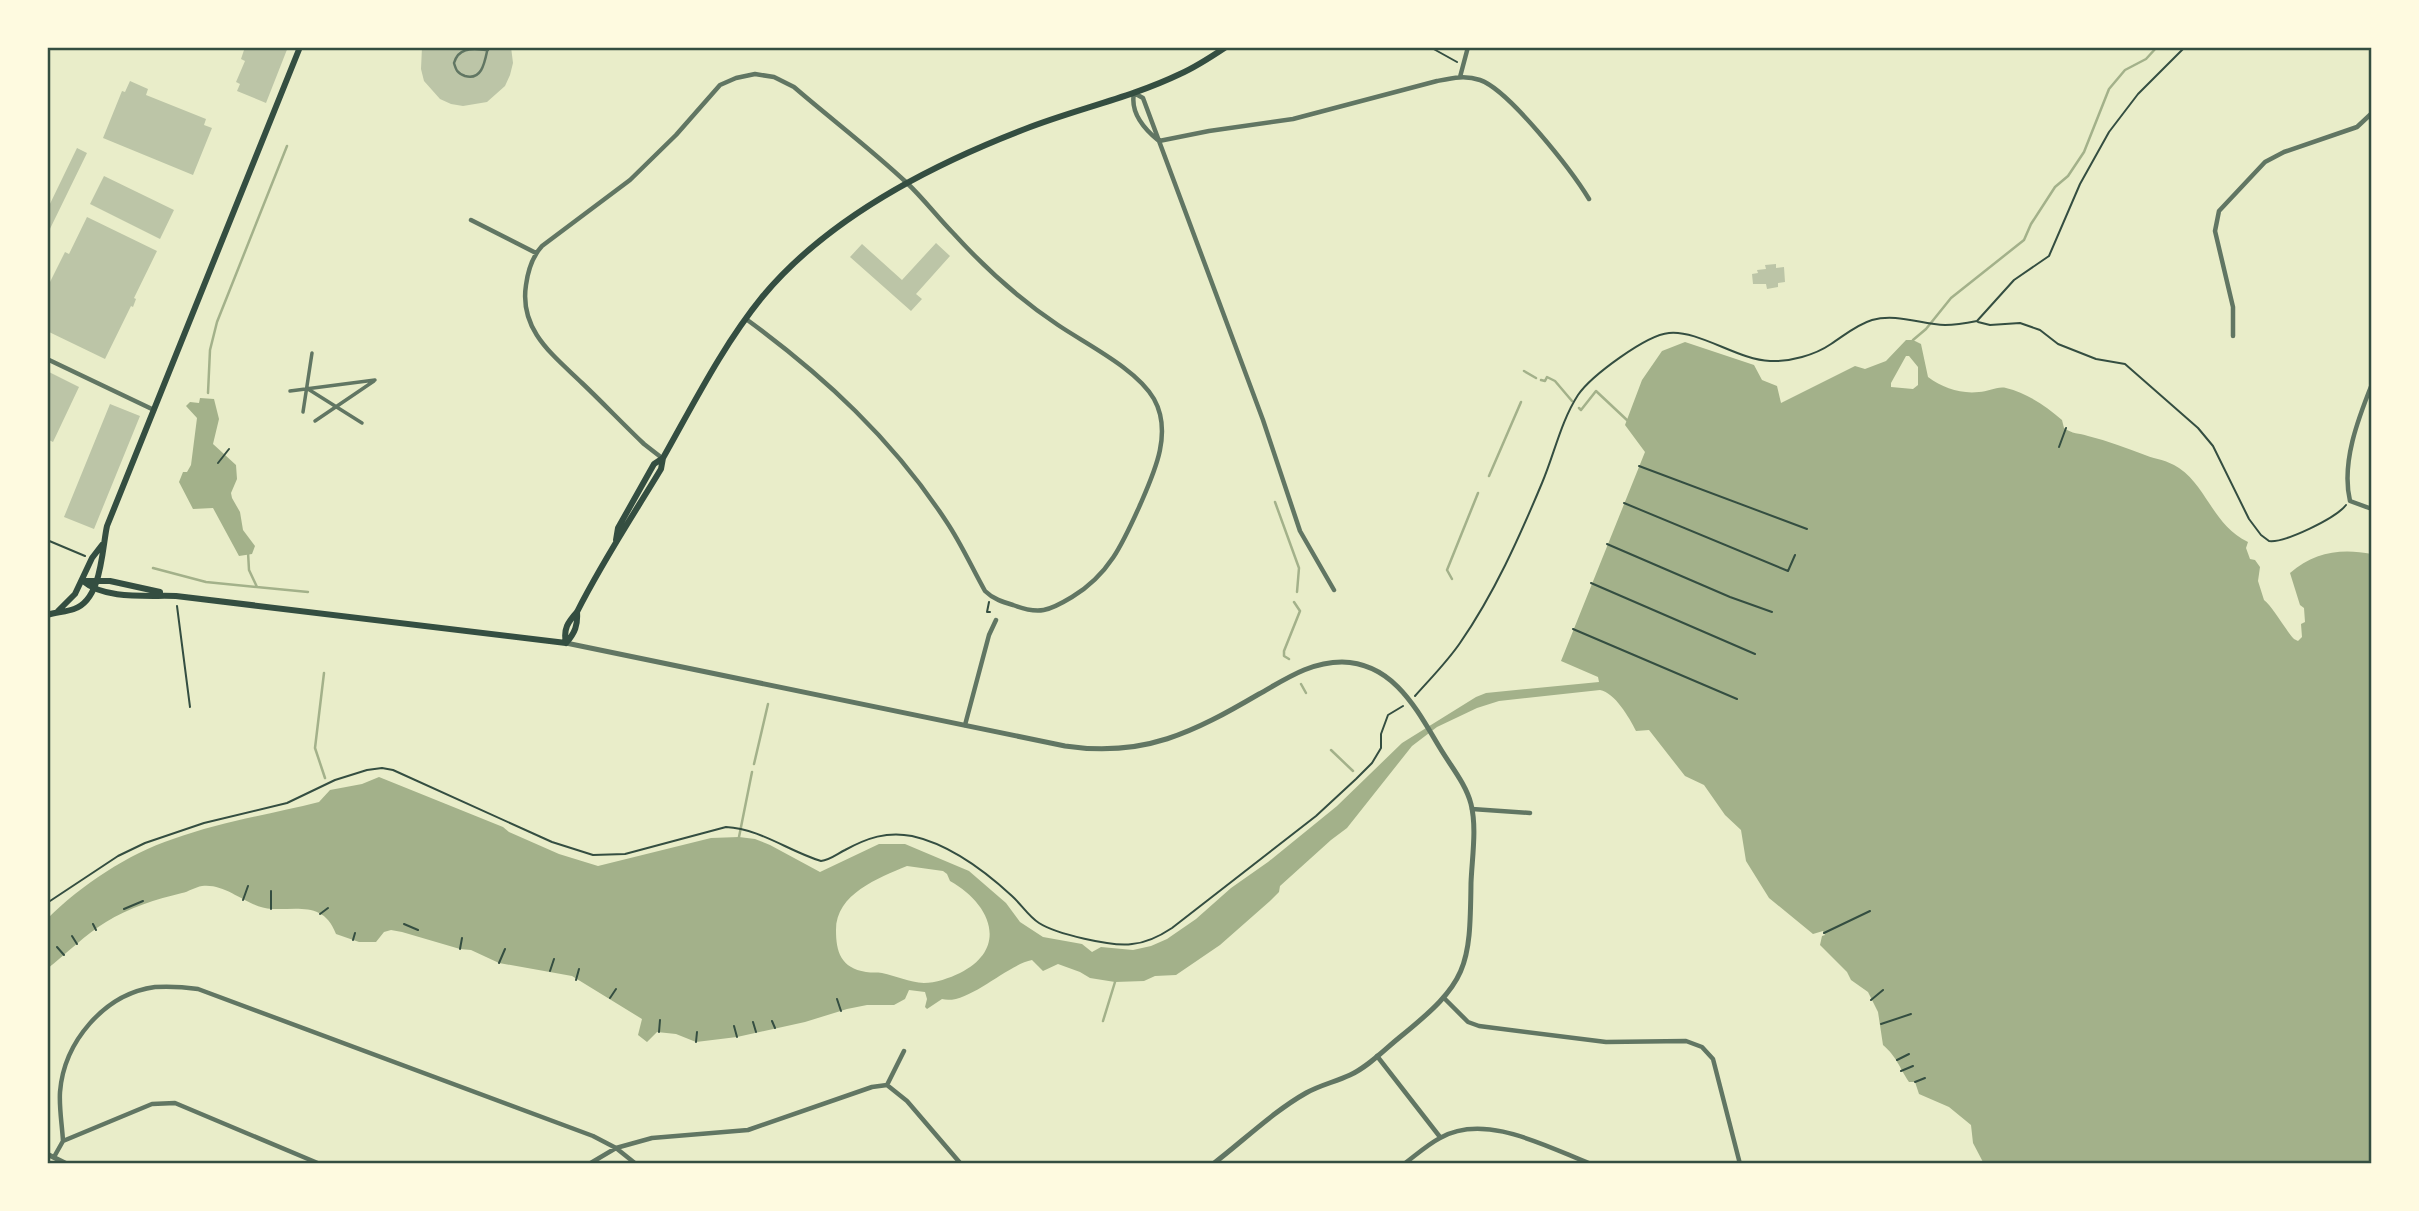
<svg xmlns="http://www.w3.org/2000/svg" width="2419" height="1211" font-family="'Varela Round',sans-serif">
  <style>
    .water { fill: #a3b18a; fill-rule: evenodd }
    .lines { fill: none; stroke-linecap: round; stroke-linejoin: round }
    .stream { stroke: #a3b18a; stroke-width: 2.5 }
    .building { fill: #bcc5a7 }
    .path { stroke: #344e41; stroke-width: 2 }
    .service { stroke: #617663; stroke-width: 2.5 }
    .pedestrian { stroke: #617663; stroke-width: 3.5 }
    .minor { stroke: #617663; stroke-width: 4.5 }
    .tertiary { stroke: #617663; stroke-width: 5 }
    .secondary { stroke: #344e41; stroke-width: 6 }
    .neatline { fill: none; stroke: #344e41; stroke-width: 2.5 }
  </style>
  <rect width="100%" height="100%" fill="#e9edc9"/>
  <path class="water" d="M1906 340H1913L1921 344 1928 377C1943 388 1960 394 1979 392 1988 392 1997 386 2006 388 2027 393 2046 406 2062 420L2064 428C2072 434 2079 433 2088 436 2108 441 2126 448 2145 455 2158 460 2165 459 2179 468 2208 488 2212 524 2248 542L2246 548 2250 559 2255 560 2260 567 2258 581 2264 600C2272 606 2285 629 2294 639L2298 641 2302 637 2301 624 2305 622 2304 608 2300 605 2290 573C2314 552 2341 548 2372 554V1164H1984L1973 1143 1971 1125 1949 1107 1919 1094 1915 1082H1909C1899 1067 1897 1057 1883 1045L1878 1012 1868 992 1851 980 1847 972 1820 945 1822 936 1825 935 1823 931 1813 934 1769 898 1746 861 1741 830 1725 815 1704 785 1685 776 1649 730 1636 731C1629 717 1615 693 1600 690L1499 701 1477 708 1437 727 1412 746 1347 828 1331 840 1280 886 1279 892 1270 901 1220 945 1176 975 1155 976 1144 981 1115 982 1090 978 1080 972 1058 964 1043 971 1032 960C1006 965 967 1006 942 999L927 1009 925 1007 927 999 925 992 909 990 905 999 894 1005H867L847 1009 805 1022 737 1037 696 1042 676 1034 657 1032 647 1042 638 1035 642 1019 572 976 499 963 471 950 460 949 402 932 391 930 384 932 376 942H359L336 934C324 902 299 910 272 909 247 908 228 883 202 886 195 887 188 892 182 893 157 899 128 908 106 922 85 935 67 953 47 969V919C81 885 128 854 173 839 221 822 271 814 319 802L330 790 362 784 379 777 503 827 509 832 559 854 598 866 711 838 739 837 755 839 770 845 820 872 879 844H905L969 871 1006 903 1020 922 1043 937 1082 944 1092 952 1101 947 1133 950 1151 946 1167 939 1196 919 1231 888 1268 862 1337 806 1402 743 1476 697 1486 693 1599 682 1598 677 1561 661 1645 452 1625 425 1642 380 1662 351 1685 342 1754 365 1762 380 1777 386 1781 403 1855 366 1865 369 1886 361ZM1906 356H1909L1918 367V385L1913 389 1891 387V383ZM907 866 943 871 947 874 950 881C990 903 1010 948 960 973 950 978 935 983 924 983 909 982 896 976 882 973 877 972 872 973 866 972 841 968 836 952 836 930 836 894 878 878 907 866Z
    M200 398 214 399 219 419 213 444 236 465 237 479 231 493 232 498 240 512 243 530 255 546 252 554 239 556 213 508 193 509 179 482 183 472H187L191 465 197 418 186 406 190 402 199 403Z"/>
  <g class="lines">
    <path class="stream" d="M1913 340 1926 329 1951 298 2024 240 2031 224 2055 187 2068 176 2084 152 2109 89 2125 70 2146 59 2157 47
      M1524 371 1536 378
      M1541 380 1545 381 1547 377 1555 381 1572 401
      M208 393 210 350 217 322 287 146
      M1579 408 1581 410 1596 391 1628 421
      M1489 476 1521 402
      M1275 502 1299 568 1297 592
      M248 552 249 570 257 587
      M153 568 206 582 308 592
      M1452 579 1447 570 1478 493
      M1289 659 1284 656V651L1300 611 1294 602
      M324 673 315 748 325 778
      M1301 684 1306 693
      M1331 750 1353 771
      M754 764 768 704
      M739 837 752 772
      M1103 1021 1115 982"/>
  </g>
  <path class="building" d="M245 47H288L266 103 237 91 240 84 236 82 245 61 241 59Z
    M422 47H511L513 63 510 75 505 86 487 102 463 106 451 104 440 99 424 81 421 69Z
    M130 81 148 89 146 95 206 119 204 125 212 128 193 175 103 138 122 91 125 92Z
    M77 148 87 153 47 235V210Z
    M104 176 174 210 160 239 90 204Z
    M87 217 157 251 134 298 136 299 133 307 131 306 105 359 47 331V288L65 252 69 254Z
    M936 243 950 256 916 294 922 299 911 311 850 257 862 244 902 280Z
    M1776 264V268L1784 267 1785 282 1778 283V287L1767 289 1766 284H1753L1752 274 1758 273 1757 270 1766 269 1765 265Z
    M47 371 79 387 53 442 47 439Z
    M110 404 140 416 94 529 64 517Z"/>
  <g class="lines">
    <path class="path" d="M1430 47 1457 62
      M1978 322 1990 325 2020 323 2040 330 2058 344 2096 359 2125 364 2198 428 2213 446 2249 519 2261 535 2269 541C2285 543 2336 518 2346 505
      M2059 447 2066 428
      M218 463 229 449
      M1639 466 1807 529
      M1624 503 1788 571 1795 555
      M47 540 85 556
      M1607 544 1730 597 1772 612
      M1591 583 1755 654
      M989 602 987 612H990
      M177 606 190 707
      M1573 629 1737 699
      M1415 696C1430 679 1447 662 1460 643 1494 594 1519 538 1542 483 1554 455 1561 421 1578 395 1591 376 1646 335 1669 333 1699 330 1738 360 1770 361 1790 362 1815 355 1831 344 1845 335 1856 325 1872 320 1896 313 1921 324 1945 325 1956 325 1967 323 1977 321L2014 280 2049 256 2080 184 2109 132 2138 94 2185 47
      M271 891V909
      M243 900 248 886
      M47 903 118 856 145 843 204 823 287 803 335 780 367 770 382 768 393 770 552 842 593 855 625 854 726 827C761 829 788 851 821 861 830 860 837 854 845 850 867 838 887 831 912 836 948 844 985 871 1012 896 1021 904 1029 917 1039 923 1056 934 1112 947 1132 944 1146 943 1160 936 1172 928L1316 816 1356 779 1372 763 1381 748V734L1388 715 1403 706
      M124 909 143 901
      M320 914 328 908
      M93 924 96 930
      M404 924 418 930
      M1824 933 1870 911
      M72 936 77 944
      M353 940 355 933
      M57 947 64 955
      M460 949 462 938
      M499 963 505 949
      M550 971 554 959
      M576 980 579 969
      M610 998 616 989
      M837 999 841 1011
      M1871 1000 1883 990
      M772 1021 775 1028
      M753 1022 756 1032
      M1881 1024 1911 1014
      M734 1026 737 1037
      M659 1032 660 1020
      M696 1042 697 1032
      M1897 1060 1909 1054
      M1901 1071 1913 1066
      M1915 1082 1925 1078"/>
    <path class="service" d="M488 50C473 49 459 46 454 63 456 70 457 73 465 76 483 81 485 60 488 47"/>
    <path class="pedestrian" d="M308 389 362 423
      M290 391 375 380
      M303 412 312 353
      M315 421 374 381"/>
    <path class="minor" d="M1460 77 1468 47
      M1159 141C1144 129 1130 113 1134 93L1143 98 1263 420 1300 531 1334 590
      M1159 141 1209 131 1293 119 1437 81C1452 78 1465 75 1480 80 1509 90 1572 171 1589 199
      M471 220 536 253
      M2233 336V307L2215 231 2219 211 2265 162 2284 152 2357 127 2372 113
      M47 359 154 410
      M2372 384C2358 419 2341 463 2350 501L2372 509
      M662 458 644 444C623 424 603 403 582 383 553 355 519 330 526 285 528 270 532 257 542 246L630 180 676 135 720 85 736 78 755 74 774 77 794 87C831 119 871 149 907 183 924 199 938 218 954 234 985 268 1019 299 1058 325 1086 344 1137 369 1154 399 1173 433 1154 473 1140 505 1123 543 1109 575 1072 597 1049 611 1039 615 1013 605 1003 602 993 599 985 591 972 568 961 543 946 521 893 440 824 376 746 319
      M965 725 989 635 996 620
      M1472 809 1530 813
      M1445 999 1468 1022 1479 1026 1606 1042 1686 1041 1702 1047 1713 1059 1740 1164
      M1377 1056 1440 1137
      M887 1085 907 1101 961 1164
      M887 1085 904 1051
      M63 1141C62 1124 59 1108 60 1092 64 1042 104 994 155 987 170 986 184 987 198 989L593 1136 616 1148 652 1138 748 1130 872 1087 887 1085
      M54 1157 63 1141 152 1104 175 1103 320 1164
      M589 1164 616 1148 636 1164
      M1404 1164C1416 1155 1427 1145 1440 1138 1485 1112 1547 1147 1591 1164"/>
    <path class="tertiary" d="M566 643 1065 746C1144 758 1194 732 1259 694 1286 679 1310 662 1342 662 1394 663 1417 710 1440 748 1450 765 1466 784 1471 804 1477 828 1472 858 1471 883 1470 968 1468 982 1400 1037 1385 1049 1368 1067 1350 1075 1335 1082 1320 1085 1306 1093 1274 1111 1243 1141 1213 1164
      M47 1154 67 1164"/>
    <path class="secondary" d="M616 540 618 528 654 464 663 458
      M83 581C105 600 148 595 176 596L566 643
      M83 581H110L160 592
      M58 611 75 594 92 558 102 545
      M47 615C56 612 66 612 74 609 102 600 102 548 107 526L300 47
      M566 643C563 629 568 622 577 612 602 562 632 517 661 469L663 458C694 403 723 345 763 296 829 217 931 165 1025 129 1076 109 1130 98 1180 74 1196 67 1211 57 1226 47
      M566 643C575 633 578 625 577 612"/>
  </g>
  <rect width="2419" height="1211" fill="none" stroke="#fefae0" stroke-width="98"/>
  <rect x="49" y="49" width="2321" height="1113" class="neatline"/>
</svg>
